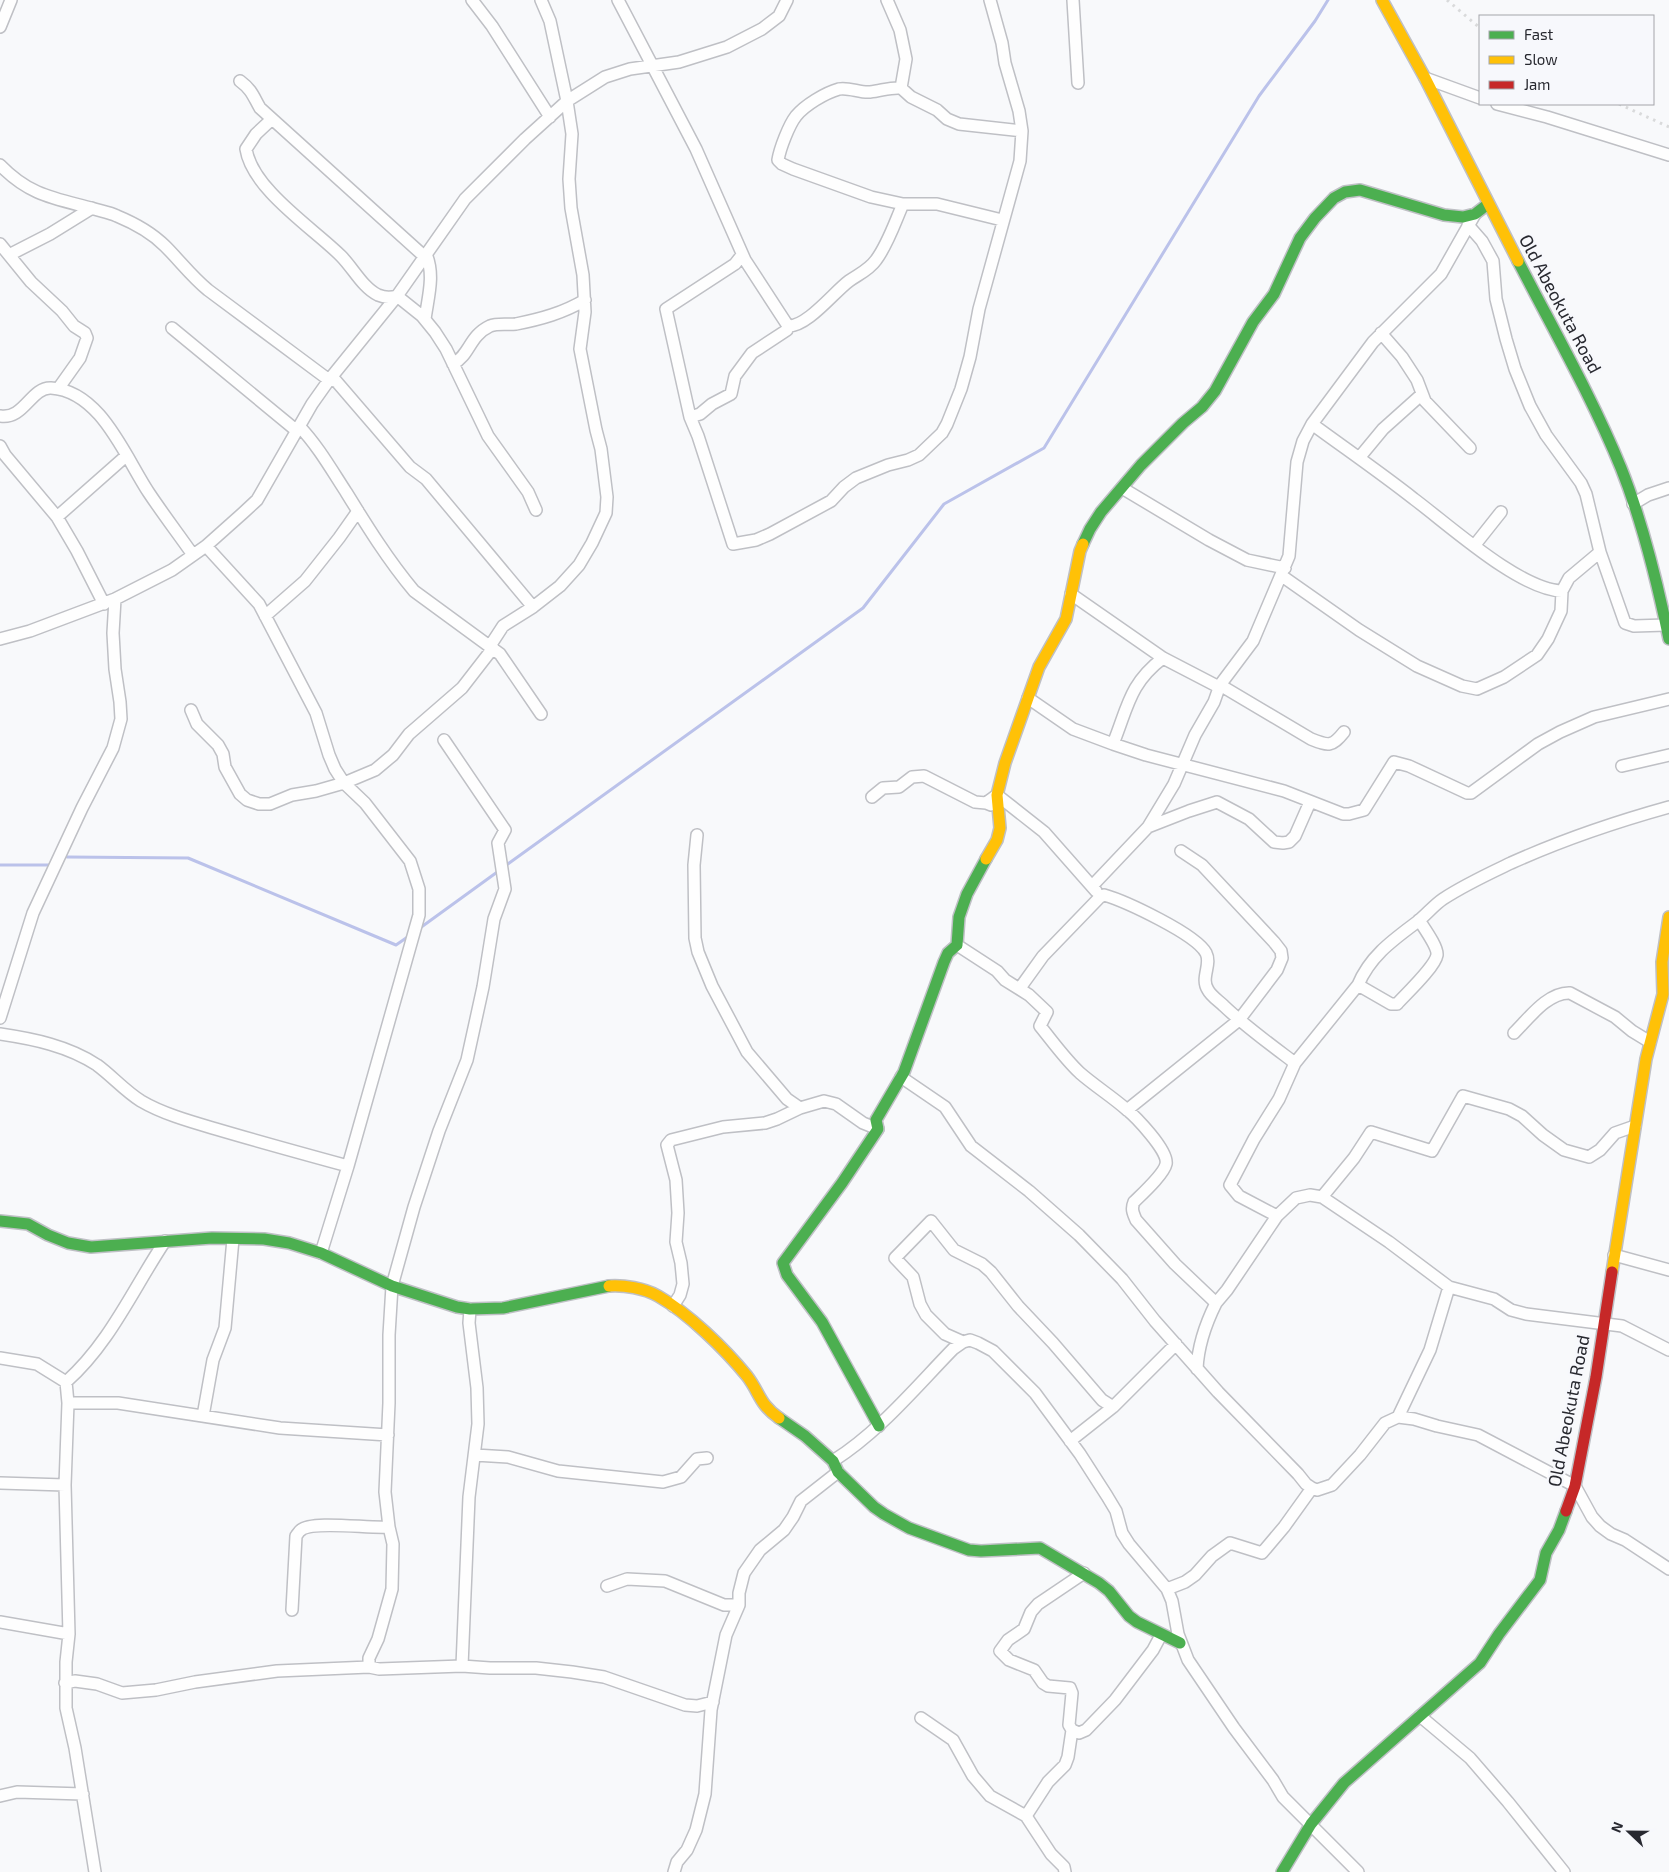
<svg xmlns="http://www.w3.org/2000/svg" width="1669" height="1872" font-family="'Exo 2',sans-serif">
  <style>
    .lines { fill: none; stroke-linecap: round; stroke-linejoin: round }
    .stream { stroke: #bbc2ea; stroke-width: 3 }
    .street-casing { stroke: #bfc0c5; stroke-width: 14 }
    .fast-casing { stroke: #bfc0c5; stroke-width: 14 }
    .slow-casing { stroke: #bfc0c5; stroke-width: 14 }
    .jam-casing { stroke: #bfc0c5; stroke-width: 14 }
    .street { stroke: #fefefe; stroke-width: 11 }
    .fast { stroke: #4caf50; stroke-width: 11 }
    .slow { stroke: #ffc107; stroke-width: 11 }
    .jam { stroke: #c62828; stroke-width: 11 }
    .rail { stroke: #d9dadb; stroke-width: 3; stroke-dasharray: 2.5 5; stroke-linecap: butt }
    .labels { text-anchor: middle; stroke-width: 5; stroke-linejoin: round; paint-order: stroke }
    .street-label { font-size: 18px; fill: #282930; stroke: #f7f8fc }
  </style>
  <rect width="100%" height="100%" fill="#f8f9fb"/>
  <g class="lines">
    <path class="stream" d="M67 857 188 858 396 945 409 936
      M0 865H52
      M505 866 863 608 944 504 1044 448 1259 96 1315 21 1328 0
      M420 928 500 870"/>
    <g class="street-casing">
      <path id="street" d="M472 0 492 26 550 117
        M618 0 696 149 745 260 788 326
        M887 0 900 30 906 59 901 88
        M1073 0 1078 83
        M0 27 11 0
        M1425 78 1480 98
        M240 81C252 90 253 96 260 108L425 257
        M1497 104 1547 117 1669 155
        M272 119 256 134 246 149C252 189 314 229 341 256 353 268 363 288 378 295 385 298 390 298 397 296L422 316 435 332 446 349 488 436 528 492 536 510
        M0 165C29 195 53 198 91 208 100 211 109 212 117 216 134 223 152 233 165 246 180 261 192 277 208 290L329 380 336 381 410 467 426 479 533 607
        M1002 220 937 204H903L871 197 793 169 782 164 778 160C780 148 789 125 796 116 805 105 825 93 839 89 849 87 860 93 870 92 881 91 890 87 901 88L911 97 937 110 947 119 959 124 1022 131
        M1468 225 1482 241 1493 261 1496 299 1506 339 1515 369 1530 406 1546 435 1581 483 1586 494 1600 552 1625 623 1634 626 1666 625
        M0 244 31 282 62 311 74 326 85 333 87 338 80 358 58 389
        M9 255 50 234 92 208
        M742 255 735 264 666 309 690 417 698 436 733 544 756 540 770 534 831 501 844 487 856 478 888 465 908 460 919 455 942 433 947 424 961 389 970 357 979 309 1020 161 1022 131 1019 111 1005 63 1002 43 990 0
        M425 319C428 297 435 275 426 254
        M172 328 297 431
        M1381 333 1402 357 1417 380 1425 401 1470 448
        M453 364C470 355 469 336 490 326 497 323 508 325 516 324 541 319 563 313 585 300
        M0 416C24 420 31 387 51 388 101 391 125 457 149 493 163 514 179 535 193 555
        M690 417 700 414 712 404 731 394 735 376 752 353 787 330 788 326C807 327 834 292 849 281 859 274 869 270 876 260 888 244 895 222 903 204
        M1312 424C1346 449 1381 473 1414 499 1449 525 1520 590 1562 591L1569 578 1600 552
        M299 426C318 446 331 469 346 492 367 526 388 560 414 591L500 654 541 714
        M0 446 5 455 57 517 77 551 104 604
        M1359 458 1383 429 1421 395
        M1122 488 1209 540 1247 560 1285 568
        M1633 504 1648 495 1669 488
        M57 517 126 456
        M206 546 259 604 316 713 329 755 335 769 344 783 365 803 410 861 419 889V915L348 1166 321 1253
        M1474 546 1501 512
        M1282 576 1359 630 1417 666 1462 686 1477 689 1504 677 1537 655 1548 639 1561 611 1562 591
        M1071 594 1163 658 1215 685H1220L1311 739C1329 746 1332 747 1344 732
        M265 616 305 581 339 538 358 511
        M0 639 30 631 115 599 172 570 206 546 243 513 257 500 312 404 329 380 397 296 465 199 525 139 567 101 605 77 630 69 679 62 727 47 762 29 779 16 787 0
        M490 646 503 626 533 607 560 586 579 565 592 543 606 513 607 497 601 449 596 430 580 349 585 312 583 275 571 208 569 179 572 134 567 101 550 21 541 0
        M1028 698 1073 729 1113 744 1146 755 1284 791 1343 814H1349L1364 810 1394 762 1409 766 1467 793H1471L1538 744 1560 732 1594 717 1669 699
        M191 710 197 724 218 745 223 754 225 767 240 794 247 800 259 804H270L292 795 316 791 344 783 375 770 393 755 409 734 462 688 493 648
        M1113 744C1128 707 1129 684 1163 658
        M1622 766 1669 755
        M872 797 883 788 899 787 912 777 924 776 975 802 986 803 991 805
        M986 803 997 795 1044 832 1096 891
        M1148 827 1189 811 1217 802 1249 819 1274 842 1283 843 1289 842 1295 836 1310 802
        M697 835 694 865 695 938 698 952 712 986 747 1052 787 1099 800 1108
        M1093 885 1148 827 1174 784 1195 735 1214 702 1220 685 1253 641 1289 556 1297 462 1303 441 1312 424 1373 342 1441 274 1475 214
        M957 945 997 971 1005 980 1029 995 1047 1012 1040 1026C1053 1042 1065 1059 1080 1073 1095 1086 1111 1096 1126 1109 1135 1116 1169 1151 1166 1164 1164 1174 1142 1194 1134 1202 1131 1209 1133 1213 1136 1220L1175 1264 1216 1303 1227 1290 1277 1216 1296 1198 1310 1195 1322 1197 1389 1242 1449 1287 1494 1299 1511 1310 1526 1314 1622 1326 1669 1350
        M1358 985 1391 1004H1397C1405 995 1435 967 1437 955 1438 947 1424 928 1419 920
        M1020 988 1043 956 1100 897 1104 895C1125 901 1196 934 1206 953 1212 965 1200 978 1208 990 1211 996 1219 1001 1224 1006 1246 1027 1271 1045 1295 1063
        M0 1018 33 913 82 808 113 748 121 719 120 702 115 669 113 633 115 599
        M1514 1033C1529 1018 1548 992 1570 993L1615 1017 1632 1031 1650 1042
        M0 1034C34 1039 68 1046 97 1065 112 1076 125 1091 141 1101 163 1114 192 1122 216 1129 260 1142 304 1154 348 1166
        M901 1077 945 1107 971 1146 1029 1191 1079 1235 1122 1279 1155 1321 1218 1392 1298 1474 1306 1484 1312 1488 1317 1490 1332 1485 1360 1455 1385 1423 1398 1417 1414 1419 1437 1426 1478 1435 1575 1486 1592 1517 1600 1526 1611 1534 1625 1540 1669 1569
        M1127 1110 1239 1020 1277 970 1282 958 1281 951 1274 942 1202 865 1181 851
        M1322 1197 1354 1158 1371 1132 1432 1151 1463 1096 1509 1109 1522 1116 1543 1135 1564 1150 1589 1157 1600 1150 1615 1133 1635 1126
        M1277 1216 1239 1196 1230 1185 1254 1139 1279 1099 1295 1063 1358 985C1370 956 1393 940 1417 922 1426 915 1434 905 1443 899 1464 885 1488 874 1511 863 1562 840 1615 822 1669 807
        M1614 1255 1669 1270
        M673 1306 680 1295 683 1284 681 1263 676 1242 678 1213 676 1180 667 1145 671 1140 723 1127 765 1123 777 1119 800 1108 824 1101 836 1104 863 1123 878 1129
        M963 1342 945 1334 926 1315 920 1304 913 1277 895 1258 931 1221 954 1250 982 1264 991 1272 1018 1306 1053 1343 1102 1400 1113 1407
        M0 1358 37 1364 66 1382
        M1197 1369C1198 1345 1205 1325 1216 1303
        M68 1403H118L280 1428 388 1435
        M203 1416 213 1360 225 1328 233 1239
        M1398 1417 1430 1350 1449 1287
        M1070 1441 1113 1407 1176 1344
        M475 1455 508 1457 558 1471 663 1482 681 1477 697 1459 707 1458
        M833 1461C879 1432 915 1388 953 1349L963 1342 970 1340 978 1343 993 1351 1035 1393 1080 1454 1107 1496 1116 1511 1122 1533 1129 1544 1167 1589 1172 1601 1178 1634 1188 1660 1234 1728 1273 1780 1283 1797 1358 1872
        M0 1483 65 1485
        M607 1586 627 1579 665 1581 724 1605H739
        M1167 1589 1185 1582 1195 1575 1212 1556 1230 1543 1262 1553 1284 1527 1312 1488
        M292 1610 296 1536C297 1535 299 1531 301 1530 313 1520 371 1529 389 1527
        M0 1622 69 1634
        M462 1666 469 1497 478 1424 477 1388 469 1323 470 1309
        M369 1667V1658L378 1639 392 1589 393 1544 389 1527 385 1492 389 1403V1335L392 1286 414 1207 439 1131 467 1060 483 987 494 919 505 889 498 843 505 830 444 740
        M65 1683 75 1681 97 1684 122 1693 156 1690 195 1682 277 1671 369 1667 379 1669 462 1666 490 1668H536L572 1672 604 1677 685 1705 697 1706 713 1702
        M1420 1716 1470 1758 1508 1802 1564 1872
        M921 1718 953 1740 973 1776 990 1796 1026 1816 1048 1782 1065 1765 1068 1757 1072 1730 1069 1725 1072 1693 1070 1688 1048 1686 1043 1683 1034 1670 1009 1660 1000 1651 1008 1640 1024 1629 1031 1612 1038 1604 1084 1573
        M1072 1730 1079 1733 1086 1730 1115 1700 1153 1650 1161 1635
        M0 1796 17 1792 83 1794
        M1026 1816 1051 1854 1064 1867 1065 1872
        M95 1872 75 1748 66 1708V1662L69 1634 65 1485 68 1403 66 1382C110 1343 133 1289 165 1241
        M674 1872 677 1862 687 1850 696 1830 705 1794 711 1710 726 1635 739 1605V1593L744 1573 760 1550 784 1530 793 1517 801 1501 838 1472"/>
    </g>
    <g class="fast-casing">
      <path id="fast" d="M1518 261C1553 329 1592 397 1621 468 1643 523 1657 581 1669 639
        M1083 544 1090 529 1101 512 1141 465 1183 423 1202 407 1215 391 1253 322 1274 294 1300 238 1315 218 1334 198 1345 192 1360 190 1444 215 1463 217 1475 214 1488 204
        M0 1221 28 1224 48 1235 68 1243 91 1247 212 1238 264 1239 289 1243 321 1253 392 1286 457 1307 470 1309 503 1308 609 1286
        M779 1418 805 1436 833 1461 838 1472 874 1507 884 1514 909 1528 969 1550 981 1551 1040 1548 1099 1583 1109 1591 1129 1616 1137 1622 1180 1643
        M879 1426 822 1322 787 1275 783 1263 842 1183 878 1129 876 1120 904 1072 944 962 948 953 957 945 959 917 967 894 986 859
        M1282 1872 1311 1824 1344 1783 1480 1663 1499 1634 1540 1580 1546 1553 1559 1530 1566 1511"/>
    </g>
    <g class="slow-casing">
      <path id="slow" d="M1382 0 1425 78 1518 261
        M986 859 997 840 1000 828 997 795 1005 763 1039 667 1066 619 1080 551 1083 544
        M1612 1272 1646 1059 1663 994 1662 962 1669 917
        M609 1286C624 1285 644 1288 658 1296 688 1313 725 1349 747 1376 760 1393 759 1404 779 1418"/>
    </g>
    <g class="jam-casing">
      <path id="jam" d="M1566 1511 1575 1486 1596 1377 1612 1272"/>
    </g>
    <use href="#street" class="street"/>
    <use href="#fast" class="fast"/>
    <use href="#slow" class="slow"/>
    <use href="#jam" class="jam"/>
    <path class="rail" d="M1447 0 1480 28
      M1619 104 1669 127"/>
  </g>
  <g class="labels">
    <g class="street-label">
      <text transform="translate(1560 304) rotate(62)" y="6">Old Abeokuta Road</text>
      <text transform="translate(1569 1411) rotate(-79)" y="6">Old Abeokuta Road</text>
    </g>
  </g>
  <rect x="1479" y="15" width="175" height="90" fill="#f7f8fc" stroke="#a4a5aa"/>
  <rect x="1489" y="31" width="25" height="8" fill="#4caf50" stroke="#a4a5aa"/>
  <text x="1524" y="40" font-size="15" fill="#282930">Fast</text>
  <rect x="1489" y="56" width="25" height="8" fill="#ffc107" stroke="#a4a5aa"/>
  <text x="1524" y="65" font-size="15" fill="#282930">Slow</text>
  <rect x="1489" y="81" width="25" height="8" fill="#c62828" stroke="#a4a5aa"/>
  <text x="1524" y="90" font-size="15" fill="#282930">Jam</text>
  <g transform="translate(1629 1832) rotate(292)" stroke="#f7f8fc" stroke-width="4" paint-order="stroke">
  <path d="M0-4L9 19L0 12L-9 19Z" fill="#282930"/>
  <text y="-8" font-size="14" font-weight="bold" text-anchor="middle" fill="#282930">N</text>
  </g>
</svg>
